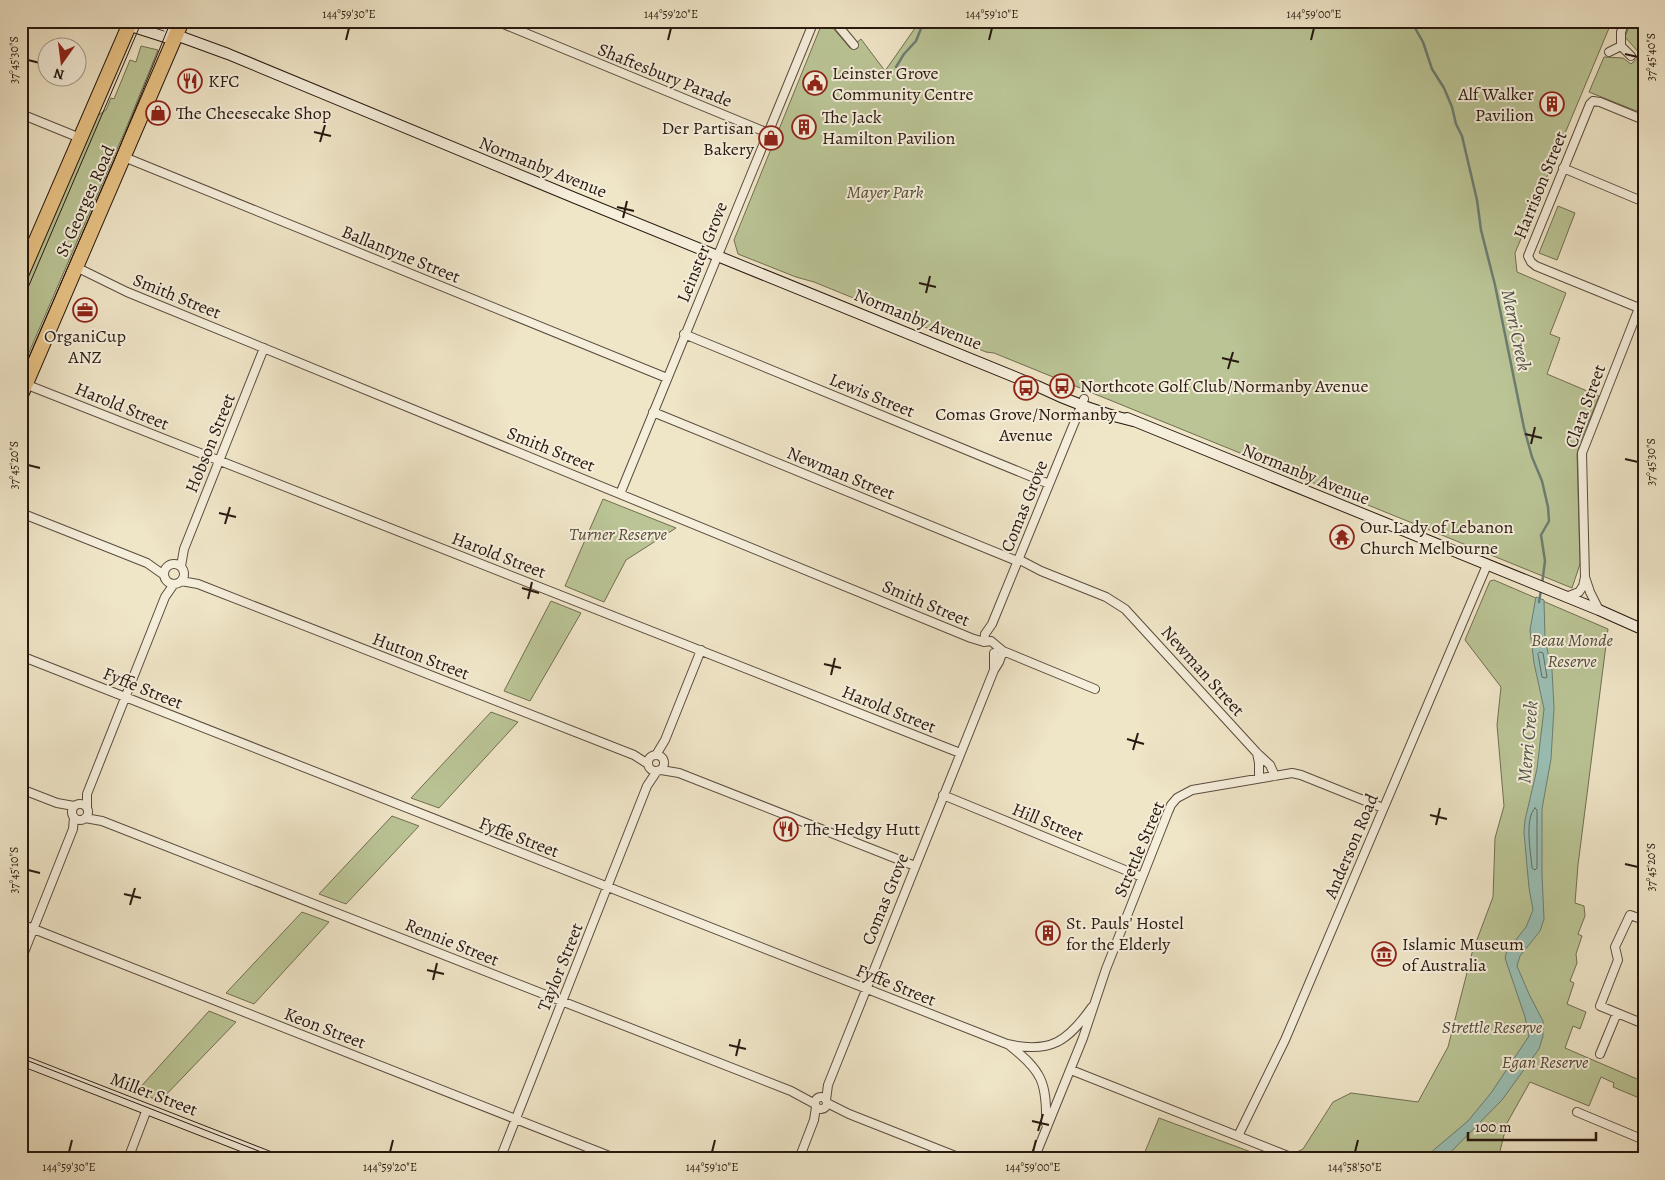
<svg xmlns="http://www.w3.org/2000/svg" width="1665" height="1180" font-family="Alegreya,serif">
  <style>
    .green { fill: #bac495; stroke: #716e52 }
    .water { fill: #9abfb4; stroke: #6c7d72 }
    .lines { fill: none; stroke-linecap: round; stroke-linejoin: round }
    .shore { stroke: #616c62; stroke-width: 1 }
    .stream { stroke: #6c7d72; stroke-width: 2.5 }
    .street-casing { stroke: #5a4c3e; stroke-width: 10 }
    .secondary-casing { stroke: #281910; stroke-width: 12 }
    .highway-casing { stroke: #281910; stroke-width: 16 }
    .street { stroke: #f5eedb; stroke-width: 8 }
    .secondary { stroke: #f5eedb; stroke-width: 10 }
    .highway { stroke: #e8c284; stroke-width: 14 }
    .tram { stroke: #281910; stroke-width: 1 }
    .ticks { fill: none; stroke: #281910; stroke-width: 2 }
    .labels { text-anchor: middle; stroke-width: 4; stroke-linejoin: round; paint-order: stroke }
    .poi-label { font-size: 18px; fill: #281910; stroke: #f5eedb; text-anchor: start }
    .street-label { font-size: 18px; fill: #281910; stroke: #f5eedb }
    .park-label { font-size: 18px; font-style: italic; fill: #544c38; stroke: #f5eedb }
    .water-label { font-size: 19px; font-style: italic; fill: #505349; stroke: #f5eedb }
    .neatline { fill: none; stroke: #281910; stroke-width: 2 }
    .ticks-label { font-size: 12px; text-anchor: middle; fill: #281910 }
  </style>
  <rect width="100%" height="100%" fill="#efe5c7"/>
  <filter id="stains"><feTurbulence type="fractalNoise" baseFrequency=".004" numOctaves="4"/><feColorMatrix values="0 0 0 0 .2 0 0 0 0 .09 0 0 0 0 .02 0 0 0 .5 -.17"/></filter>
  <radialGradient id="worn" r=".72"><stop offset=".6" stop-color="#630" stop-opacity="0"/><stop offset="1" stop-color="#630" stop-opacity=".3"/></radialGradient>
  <path class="green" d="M823 21H827L850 48 861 39 885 71 920 21H1612L1515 253 1517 272 1566 293 1550 334 1560 338 1547 374 1599 396 1580 443 1577 454 1580 564 1572 588 994 353 986 352 814 282 796 277 738 254 734 240Z
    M1631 21H1644V114L1589 92 1604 57 1623 58 1631 64 1641 55 1625 37Z
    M141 46 158 50 125 131 21 371V286L70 171 97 116 106 110 111 98 114 99 130 60 136 62Z
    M1558 206 1575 213 1557 260 1539 253Z
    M603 499 676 528 626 560 604 602 565 586Z
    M1494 580 1608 629 1578 865 1575 903 1584 906 1585 916 1578 934 1582 936 1576 954 1577 963 1570 981 1574 983 1567 1004 1586 1012 1580 1029 1573 1026 1565 1048 1644 1082V1100L1613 1087 1614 1083 1601 1077 1589 1106 1530 1082 1507 1123 1498 1159H1283L1303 1149 1333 1102 1351 1093 1418 1102 1448 1047 1472 953 1493 897 1495 838 1504 806 1497 725 1501 687 1465 640 1490 581Z
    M551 601 581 613 530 701 504 691Z
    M491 712 518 722 439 808 411 798Z
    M392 816 419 826 346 904 319 894Z
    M302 912 329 922 254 1004 226 993Z
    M209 1011 236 1022 160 1101 136 1092Z
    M1159 1118 1270 1159H1142Z"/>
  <path class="water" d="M1536 597 1544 600 1545 640 1552 670 1554 708 1551 759 1542 809V875L1544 919 1540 931 1520 956 1517 966 1529 994 1543 1021V1036L1539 1049 1502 1100 1444 1159H1423L1468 1121 1491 1093 1529 1036 1525 1017 1505 958 1507 951 1526 927 1533 910 1529 888 1524 832 1525 820 1537 769 1544 709 1534 663 1530 630Z"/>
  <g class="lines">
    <path class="shore" d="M1540 652 1543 653 1547 677 1545 678 1542 677 1538 654Z
      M1535 808 1537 810V868L1535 870 1532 868C1531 853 1524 819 1535 808Z"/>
    <path class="stream" d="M1009 21C1021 25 1032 27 1044 21
      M1411 21 1423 42 1432 69 1444 88 1452 107 1456 124 1462 136 1477 200 1481 230 1495 285 1524 428 1532 457 1542 481 1548 507 1549 521 1541 535 1545 561 1542 584
      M896 67 904 54 916 41 924 21
      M1539 602 1541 590"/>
    <g class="street-casing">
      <path id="street" d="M496 21 768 133
        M834 21 854 45
        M1621 46 1631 56
        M1609 52 1621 46V32L1625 21
        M21 114 80 138
        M1644 120 1600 102 1593 101 1590 104 1528 256 1531 262 1536 266 1644 310
        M124 157 667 378
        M1563 168 1644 202
        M76 267 127 292 971 638 984 642 991 641 1003 651 1095 689
        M684 334 1049 484
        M25 384 960 753
        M653 412 1017 561
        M620 494 814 21
        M21 513 147 563 164 575
        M1018 559 1041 571 1106 597 1125 609 1257 753 1270 765 1275 776
        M164 574a10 10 0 1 1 20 0a10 10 0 1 1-20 0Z
        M181 566 184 549 264 348
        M181 581 198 584 634 755 648 764
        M1566 597 1579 592 1583 586 1585 577
        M1599 610 1590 592 1585 577 1582 453 1639 308
        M984 642 985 634 992 624 1084 399
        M21 656 1007 1044C1051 1054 1068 1041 1092 1007
        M994 668V653
        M1257 753 1259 763V778
        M656 755 665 740 701 650
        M648 763a8 8 0 1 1 16 0a8 8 0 1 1-16 0Z
        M661 770 679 773 915 866
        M21 789 57 803 74 806
        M943 795 1142 877
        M72 812a8 8 0 1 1 16 0a8 8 0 1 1-16 0Z
        M87 807V794L165 597 174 584
        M85 818 102 821 791 1091 815 1104
        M1644 920 1630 915 1615 947 1618 960 1600 1006 1644 1024
        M21 924 617 1159
        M21 960 73 829 74 817
        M1009 1045C1042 1071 1047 1082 1046 1124
        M1600 1054 1617 1013
        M1071 1070 1288 1156
        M815 1103a6 6 0 1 1 12 0a6 6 0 1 1-12 0Z
        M826 1100 828 1085 994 670 999 662 1003 651
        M827 1103 849 1114 963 1159
        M1577 1112 1644 1140
        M1238 1136 1285 1040 1487 565
        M128 1159 147 1109
        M500 1159 647 786 657 771
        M799 1159 814 1120 816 1107
        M1034 1159 1083 1038 1106 969 1168 812 1171 805 1177 798 1192 790 1292 773 1301 775 1383 808"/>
    </g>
    <g class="secondary-casing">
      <path id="secondary" d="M115 21 165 37 176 35
        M150 21 166 26 176 35 228 54 575 198 1037 386C1068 401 1099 413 1133 421
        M1127 418 1599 610 1644 630
        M21 1060 275 1159"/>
    </g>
    <g class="highway-casing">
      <path id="highway" d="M21 275 131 21
        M21 395 182 21"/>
    </g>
    <use href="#street" class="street"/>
    <use href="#secondary" class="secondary"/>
    <use href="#highway" class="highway"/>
    <path class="tram" d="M21 304 142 21
      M21 375 114 161 171 21
      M21 1058 279 1159"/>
  </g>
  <path class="ticks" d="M346 40 349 28M668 40 671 28M989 40 992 28M1311 40 1314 28M1625 54 1638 57M28 60 40 63M314 132 331 136M320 142 325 125M617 207 634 211M623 218 627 201M919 283 936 287M926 293 930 276M1222 358 1239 362M1228 369 1233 352M1525 434 1542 438M1531 444 1535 427M1625 459 1638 462M28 465 40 468M219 513 236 517M225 524 230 507M522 588 539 593M528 599 532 582M824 664 841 668M831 675 835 658M1127 739 1144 744M1133 750 1138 733M1430 815 1447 819M1436 825 1440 808M1625 864 1638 867M28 870 40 873M124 894 141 898M130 905 135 888M427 970 444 974M433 980 437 963M729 1045 746 1049M736 1056 740 1039M1032 1121 1049 1125M1038 1131 1043 1114M69 1152 72 1140M390 1152 393 1140M712 1152 715 1140M1033 1152 1036 1140M1355 1152 1358 1140"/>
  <defs>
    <g id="restaurant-ring" transform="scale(1.25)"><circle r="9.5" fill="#f5eedb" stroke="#8f2418" stroke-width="1.5"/><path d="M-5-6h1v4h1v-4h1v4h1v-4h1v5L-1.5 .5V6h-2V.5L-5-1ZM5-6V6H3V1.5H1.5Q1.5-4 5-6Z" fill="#8f2418"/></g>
    <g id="civic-ring" transform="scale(1.25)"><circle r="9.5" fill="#f5eedb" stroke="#8f2418" stroke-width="1.5"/><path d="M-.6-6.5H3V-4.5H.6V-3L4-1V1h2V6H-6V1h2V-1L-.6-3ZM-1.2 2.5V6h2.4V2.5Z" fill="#8f2418"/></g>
    <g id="building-ring" transform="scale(1.25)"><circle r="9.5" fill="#f5eedb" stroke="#8f2418" stroke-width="1.5"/><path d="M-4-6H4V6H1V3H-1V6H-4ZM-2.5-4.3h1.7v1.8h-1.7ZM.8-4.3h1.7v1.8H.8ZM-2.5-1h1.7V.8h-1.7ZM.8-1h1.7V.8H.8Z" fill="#8f2418"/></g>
    <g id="shop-ring" transform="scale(1.25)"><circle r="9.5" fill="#f5eedb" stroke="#8f2418" stroke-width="1.5"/><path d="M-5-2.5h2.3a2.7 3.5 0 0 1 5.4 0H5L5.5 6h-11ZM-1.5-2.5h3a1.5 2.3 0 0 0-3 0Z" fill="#8f2418"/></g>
    <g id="office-ring" transform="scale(1.25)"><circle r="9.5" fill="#f5eedb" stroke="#8f2418" stroke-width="1.5"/><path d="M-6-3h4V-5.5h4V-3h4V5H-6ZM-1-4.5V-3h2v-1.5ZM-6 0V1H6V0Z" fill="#8f2418"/></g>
    <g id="bus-ring" transform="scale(1.25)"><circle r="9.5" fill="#f5eedb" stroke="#8f2418" stroke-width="1.5"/><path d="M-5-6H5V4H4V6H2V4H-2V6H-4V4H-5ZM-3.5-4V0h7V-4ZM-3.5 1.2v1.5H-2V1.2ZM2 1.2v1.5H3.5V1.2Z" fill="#8f2418"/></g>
    <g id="temple-ring" transform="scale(1.25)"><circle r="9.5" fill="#f5eedb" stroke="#8f2418" stroke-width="1.5"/><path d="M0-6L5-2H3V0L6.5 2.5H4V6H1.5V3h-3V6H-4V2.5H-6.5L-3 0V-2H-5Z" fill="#8f2418"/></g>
    <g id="museum-ring" transform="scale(1.25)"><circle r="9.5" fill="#f5eedb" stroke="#8f2418" stroke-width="1.5"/><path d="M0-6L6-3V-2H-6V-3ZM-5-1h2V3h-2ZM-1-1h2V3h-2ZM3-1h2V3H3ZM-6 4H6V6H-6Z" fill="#8f2418"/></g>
  </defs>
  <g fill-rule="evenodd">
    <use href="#restaurant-ring" x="190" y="81"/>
    <use href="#civic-ring" x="815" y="83"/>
    <use href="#building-ring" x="1552" y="104"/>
    <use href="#shop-ring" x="158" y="113"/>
    <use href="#building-ring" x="804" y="127"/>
    <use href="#shop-ring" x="771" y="138"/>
    <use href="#office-ring" x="85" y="310"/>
    <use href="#bus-ring" x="1062" y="386"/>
    <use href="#bus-ring" x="1026" y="388"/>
    <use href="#temple-ring" x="1342" y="537"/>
    <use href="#restaurant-ring" x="786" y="829"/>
    <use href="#building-ring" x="1048" y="933"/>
    <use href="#museum-ring" x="1384" y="954"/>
  </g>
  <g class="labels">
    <g class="poi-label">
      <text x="832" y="79">Leinster Grove<tspan x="832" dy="21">Community Centre</tspan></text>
      <text x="208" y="87">KFC</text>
      <text x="1534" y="100" text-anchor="end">Alf Walker<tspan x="1534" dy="21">Pavilion</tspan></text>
      <text x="176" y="119">The Cheesecake Shop</text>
      <text x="822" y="123">The Jack<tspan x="822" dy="21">Hamilton Pavilion</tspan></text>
      <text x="754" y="134" text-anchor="end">Der Partisan<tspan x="754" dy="21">Bakery</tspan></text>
      <text x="85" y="342" text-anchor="middle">OrganiCup<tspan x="85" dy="21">ANZ</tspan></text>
      <text x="1080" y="392">Northcote Golf Club/Normanby Avenue</text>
      <text x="1026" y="420" text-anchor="middle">Comas Grove/Normanby<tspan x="1026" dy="21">Avenue</tspan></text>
      <text x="1360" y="533">Our Lady of Lebanon<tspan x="1360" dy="21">Church Melbourne</tspan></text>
      <text x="804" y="835">The Hedgy Hutt</text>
      <text x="1066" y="929">St. Pauls' Hostel<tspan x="1066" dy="21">for the Elderly</tspan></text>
      <text x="1402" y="950">Islamic Museum<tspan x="1402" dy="21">of Australia</tspan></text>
    </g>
    <g class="street-label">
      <text transform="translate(665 75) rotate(22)" y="6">Shaftesbury Parade</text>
      <text transform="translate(543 167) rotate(22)" y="6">Normanby Avenue</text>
      <text transform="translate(1540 185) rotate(-68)" y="6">Harrison Street</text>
      <text transform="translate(85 201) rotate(-66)" y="6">St Georges Road</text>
      <text transform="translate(702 252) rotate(-68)" y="6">Leinster Grove</text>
      <text transform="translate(401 254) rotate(22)" y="6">Ballantyne Street</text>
      <text transform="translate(177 296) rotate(22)" y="6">Smith Street</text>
      <text transform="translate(918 319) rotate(22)" y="6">Normanby Avenue</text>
      <text transform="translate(872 395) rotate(22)" y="6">Lewis Street</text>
      <text transform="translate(122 406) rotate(22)" y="6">Harold Street</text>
      <text transform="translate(1585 406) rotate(-70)" y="6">Clara Street</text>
      <text transform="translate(210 443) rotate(-68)" y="6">Hobson Street</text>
      <text transform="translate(551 449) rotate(22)" y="6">Smith Street</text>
      <text transform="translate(841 473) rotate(22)" y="6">Newman Street</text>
      <text transform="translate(1306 474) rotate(22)" y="6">Normanby Avenue</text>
      <text transform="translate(1024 506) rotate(-68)" y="6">Comas Grove</text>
      <text transform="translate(499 555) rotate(21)" y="6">Harold Street</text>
      <text transform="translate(926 603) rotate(23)" y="6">Smith Street</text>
      <text transform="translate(421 656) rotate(21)" y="6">Hutton Street</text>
      <text transform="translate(1203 671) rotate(48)" y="6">Newman Street</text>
      <text transform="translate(143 688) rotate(22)" y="6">Fyffe Street</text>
      <text transform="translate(889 709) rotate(22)" y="6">Harold Street</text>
      <text transform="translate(1048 822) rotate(22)" y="6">Hill Street</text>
      <text transform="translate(519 837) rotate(21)" y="6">Fyffe Street</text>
      <text transform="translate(1351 846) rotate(-67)" y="6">Anderson Road</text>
      <text transform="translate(1139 849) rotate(-67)" y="6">Strettle Street</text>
      <text transform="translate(885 899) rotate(-68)" y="6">Comas Grove</text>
      <text transform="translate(452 942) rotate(22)" y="6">Rennie Street</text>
      <text transform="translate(560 967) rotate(-68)" y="6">Taylor Street</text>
      <text transform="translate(896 985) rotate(22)" y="6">Fyffe Street</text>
      <text transform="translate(325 1028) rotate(21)" y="6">Keon Street</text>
      <text transform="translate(154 1094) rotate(21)" y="6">Miller Street</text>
    </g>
    <g class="park-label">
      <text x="885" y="198">Mayer Park</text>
      <text x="618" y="540">Turner Reserve</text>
      <text x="1572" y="646">Beau Monde<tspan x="1572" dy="21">Reserve</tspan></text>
      <text x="1492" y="1033">Strettle Reserve</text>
      <text x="1545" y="1068">Egan Reserve</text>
    </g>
    <g class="water-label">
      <text transform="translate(1517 330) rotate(78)" y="7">Merri Creek</text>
      <text transform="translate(1527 742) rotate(-85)" y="7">Merri Creek</text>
    </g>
  </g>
  <rect width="1665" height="1180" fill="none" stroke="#efe5c7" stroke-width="55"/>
  <g transform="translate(62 62) rotate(194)"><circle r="24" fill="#f5eedb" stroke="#a3998a"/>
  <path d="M0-4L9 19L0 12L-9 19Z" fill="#8f2418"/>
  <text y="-8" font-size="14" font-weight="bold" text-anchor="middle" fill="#281910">N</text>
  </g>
  <path d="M1468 1132v8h128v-8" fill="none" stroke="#281910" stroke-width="2.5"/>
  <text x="1475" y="1132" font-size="15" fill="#281910" stroke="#f5eedb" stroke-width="4" paint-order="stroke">100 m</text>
  <rect x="28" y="28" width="1610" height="1124" class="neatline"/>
  <g class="ticks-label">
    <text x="349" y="18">144°59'30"E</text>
    <text x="671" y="18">144°59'20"E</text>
    <text x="992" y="18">144°59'10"E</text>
    <text x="1314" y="18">144°59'00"E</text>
    <text transform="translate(1651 57) rotate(-90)" y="4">37°45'40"S</text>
    <text transform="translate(14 60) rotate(-90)" y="4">37°45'30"S</text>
    <text transform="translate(1651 462) rotate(-90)" y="4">37°45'30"S</text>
    <text transform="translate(14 465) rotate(-90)" y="4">37°45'20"S</text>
    <text transform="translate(1651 867) rotate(-90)" y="4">37°45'20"S</text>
    <text transform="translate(14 870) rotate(-90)" y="4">37°45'10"S</text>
    <text x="69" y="1171">144°59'30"E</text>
    <text x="390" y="1171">144°59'20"E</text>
    <text x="712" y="1171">144°59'10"E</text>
    <text x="1033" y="1171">144°59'00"E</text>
    <text x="1355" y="1171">144°58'50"E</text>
  </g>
  <rect width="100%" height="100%" filter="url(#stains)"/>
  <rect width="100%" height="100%" fill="url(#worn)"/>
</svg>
